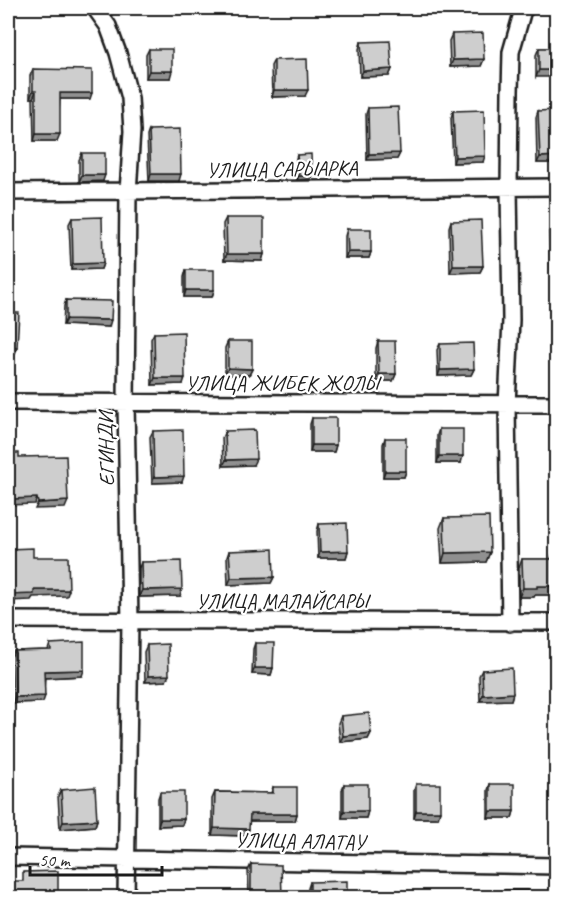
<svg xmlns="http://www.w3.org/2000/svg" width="564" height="905" font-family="Caveat,sans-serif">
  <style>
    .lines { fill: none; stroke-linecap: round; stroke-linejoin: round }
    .street-casing { stroke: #1c1c1c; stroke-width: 20 }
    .street { stroke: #fff; stroke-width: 15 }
    .wall { fill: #b1b1b1; stroke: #1c1c1c; stroke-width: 1.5 }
    .shaded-wall { fill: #909090; stroke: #1c1c1c; stroke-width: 1.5 }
    .building { fill: #cecece; stroke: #1c1c1c; stroke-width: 1.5 }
    .labels { text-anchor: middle; stroke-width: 4.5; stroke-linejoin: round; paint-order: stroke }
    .street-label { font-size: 21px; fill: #1c1c1c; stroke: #fff }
  </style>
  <rect width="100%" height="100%" fill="#fff"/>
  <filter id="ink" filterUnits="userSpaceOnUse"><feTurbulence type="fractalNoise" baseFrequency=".0167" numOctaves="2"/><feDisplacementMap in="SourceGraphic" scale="12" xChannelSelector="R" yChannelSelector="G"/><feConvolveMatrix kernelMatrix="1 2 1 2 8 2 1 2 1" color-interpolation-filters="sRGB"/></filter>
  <g filter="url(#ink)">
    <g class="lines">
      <g class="street-casing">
        <path id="street" d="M95 8 108 26 118 53 130 98 132 131 128 192 126 403 130 621 126 898
          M8 192 556 187
          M8 402 556 404
          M8 620 556 622
          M510 623 507 405 511 320 509 188 510 92 511 52 523 10 526 8
          M8 857 556 866"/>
      </g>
      <use href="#street" class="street"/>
    </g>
    <path class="wall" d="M452 34 484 59 481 66 450 67 449 41Z
      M361 42 392 69 389 76 360 77 359 49Z
      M539 48H556L536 77V55Z
      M149 49 170 78H146V55Z
      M274 60 305 96 272 97 271 66Z
      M33 69 90 99H60L57 141H34L33 98H30V76Z
      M368 108 400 153 397 159 367 160 366 114Z
      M453 111 483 162 453 163 451 118Z
      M538 111 556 163H537L536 117Z
      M149 130 179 181H149L147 136Z
      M82 153 103 181 79 182V160Z
      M297 155 312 176 311 179 297 180 296 158Z
      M72 218 103 263 101 269 71 270 69 224Z
      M226 218 264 254 262 261 224 260 223 224Z
      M451 221 483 266 480 272 450 273 449 227Z
      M552 225H556V277H551L549 232Z
      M347 229 371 252 369 258H345V236Z
      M186 270 214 290 212 297H184V277Z
      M66 300 109 327 63 325 64 306Z
      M154 333 183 384 152 385 151 339Z
      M228 341 252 369 249 375H225V348Z
      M378 341 396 374 393 381H376V348Z
      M440 344 474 369 471 375 438 376 437 350Z
      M312 418 336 445 334 452H310V424Z
      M439 429 461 463H437V435Z
      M153 431 182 482 152 483 150 437Z
      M225 431 253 465 223 466 222 438Z
      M385 438 406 471 404 477H383V444Z
      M444 518 490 552 486 562 442 563 440 528Z
      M319 524 348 551 346 558H318L317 531Z
      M554 550 556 595H535L534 597H519V568L522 559H551Z
      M229 551 274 577 271 583 228 585 227 557Z
      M141 562 180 596 139 597V568Z
      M255 643 273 668 271 675 252 674 253 649Z
      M50 644 82 676 45 678 43 702 13 703 11 657 14 651 48 650Z
      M147 645 166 681 145 682 144 652Z
      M482 670 513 693 511 700 480 701 479 676Z
      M341 716 371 733 368 739 340 742 338 723Z
      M344 784 368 811 366 818H342V790Z
      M416 784 438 818H414V790Z
      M490 784 514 811 512 818H488V790Z
      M273 787 297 814 295 821H249L247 836 212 835V799L215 792 271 793Z
      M61 790 97 820 95 826 60 829 58 796Z
      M160 792 184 819 182 825 158 826V798Z
      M251 864 282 897H249L248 871Z
      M310 882 347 897H308V888Z"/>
    <path class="shaded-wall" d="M484 59 481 66 450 67 453 60Z
      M392 69 389 76 360 77 363 71Z
      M539 70H556V77H536Z
      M149 71H172L170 78H146Z
      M274 90H308L305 96 272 97Z
      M33 91H36L33 98H30Z
      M60 93H92L90 99H57Z
      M36 134H60L57 141H34Z
      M400 153 397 159 367 160 369 154Z
      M485 156 483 162 453 163 455 157Z
      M556 156V163H537L540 157Z
      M151 174H181L179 181H149Z
      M82 175H105L103 181 79 182Z
      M299 176H312L311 179 297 180Z
      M348 252H371L369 258H345Z
      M227 254H264L262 261 224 260Z
      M103 263 101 269 71 270 73 264Z
      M453 266H483L480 272 450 273Z
      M553 271H556V277H551Z
      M186 290H214L212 297H184Z
      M66 319 111 320 109 327 63 325Z
      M8 347H17L15 354 8 353Z
      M228 368 252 369 249 375H225Z
      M474 369 471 375 438 376 440 370Z
      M379 374H396L393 381H376Z
      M155 378H185L183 384 152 385Z
      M312 445H336L334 452H310Z
      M439 456H463L461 463H437Z
      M256 459 253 465 223 466 226 460Z
      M385 471H406L404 477H383Z
      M184 476 182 482 152 483 154 477Z
      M37 498 35 504 8 505V499Z
      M68 501 65 508 35 509 38 503Z
      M348 551 346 558H318L320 552Z
      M490 552 486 562 442 563 445 553Z
      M274 577 271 583 228 585 231 578Z
      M537 586H556V595H535L534 597H519L523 588Z
      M182 589 180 596 139 597 142 590Z
      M34 590H69L67 596 33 597 31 600 8 601V595Z
      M255 668H273L271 675 252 674Z
      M84 670 82 676 42 678 44 671Z
      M169 675 166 681 145 682 148 676Z
      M513 693 511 700 480 701 483 695Z
      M45 696 43 702 13 703 15 697Z
      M371 733 368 739 340 742 343 736Z
      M344 811H368L366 818H342Z
      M416 811H440L438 818H414Z
      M490 811H514L512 818H488Z
      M250 814H297L295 821H247Z
      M160 819H184L182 825 158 826Z
      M97 820 95 826 60 829 63 822Z
      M214 828 249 829 247 836 212 835Z"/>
    <path class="building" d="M483 33 484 59 453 60 452 34Z
      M390 41 392 69 363 71 361 42Z
      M539 48H556V70H539Z
      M149 49H172V71H149Z
      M307 59 308 90H274V60Z
      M33 69 92 70V93H60V134H36V91H33Z
      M398 107 400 153 369 154 368 108Z
      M484 110 485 156 455 157 453 111Z
      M556 110V156L540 157 538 111Z
      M180 129 181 174H151L149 130Z
      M82 153H105V175H82Z
      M311 154 312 176H299L297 155Z
      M102 217 103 263 73 264 72 218Z
      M226 218H264V254H227Z
      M481 220 483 266H453L451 221Z
      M552 225H556V271H553Z
      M347 229H371V252H348Z
      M186 270H214V290H186Z
      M66 300 112 301 111 320 66 319Z
      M8 313H19L17 347H8Z
      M184 332 185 378H155L154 333Z
      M228 341H252V369L228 368Z
      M378 341H395L396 374H379Z
      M473 343 474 369 440 370V344Z
      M312 418H336V445H312Z
      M439 429H463V456H439Z
      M183 430 184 476 154 477 153 431Z
      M255 430 256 459 226 460 225 431Z
      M385 438H406V471H385Z
      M8 453H19V457L66 456 68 501 38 503 37 498 8 499Z
      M489 517 490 552 445 553 444 518Z
      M347 523 348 551 320 552 319 524Z
      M33 548V557H68L69 590H34V594L8 595V549Z
      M273 549 274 577 231 578 229 551Z
      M554 550H556V586H537V588H523L522 559H554Z
      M181 561 182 589 142 590 141 562Z
      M84 642V670L44 671 45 696 15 697 14 651 51 650 50 644Z
      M255 643H274L273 668H255Z
      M168 644 169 675 148 676 147 645Z
      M512 668 513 693 483 695 482 670Z
      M369 713 371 733 343 736 341 716Z
      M344 784H368V811H344Z
      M416 784H440V811H416Z
      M490 784H514V811H490Z
      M95 787 97 820 63 822 61 790Z
      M273 787H297V814H250L249 829 214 828 215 792 273 793Z
      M160 792H184V819H160Z
      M251 864 281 865 282 897H251Z
      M58 871V897H8V881H23V872Z
      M347 881V897H310V882Z
      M505 890H528V897H505Z
      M162 892H193V897H162Z"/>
  </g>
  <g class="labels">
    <g class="street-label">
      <text transform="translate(282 169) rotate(-1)" y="7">УЛИЦА САРЫАРКА</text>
      <text x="282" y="390">УЛИЦА ЖИБЕК ЖОЛЫ</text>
      <text transform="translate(106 449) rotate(-91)" y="7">ЕГИНДИ</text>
      <text x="282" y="608">УЛИЦА МАЛАЙСАРЫ</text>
      <text transform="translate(300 841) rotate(1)" y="7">УЛИЦА АЛАТАУ</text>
    </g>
  </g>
  <rect width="564" height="905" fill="none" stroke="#fff" stroke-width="30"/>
  <rect x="15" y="15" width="534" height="875" fill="none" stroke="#1c1c1c" stroke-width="2" filter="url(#ink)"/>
  <path d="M30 866v9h132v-9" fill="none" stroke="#1c1c1c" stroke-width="3"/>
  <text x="39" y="866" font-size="18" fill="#1c1c1c" stroke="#ffffff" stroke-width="4.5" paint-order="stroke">50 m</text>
</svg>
